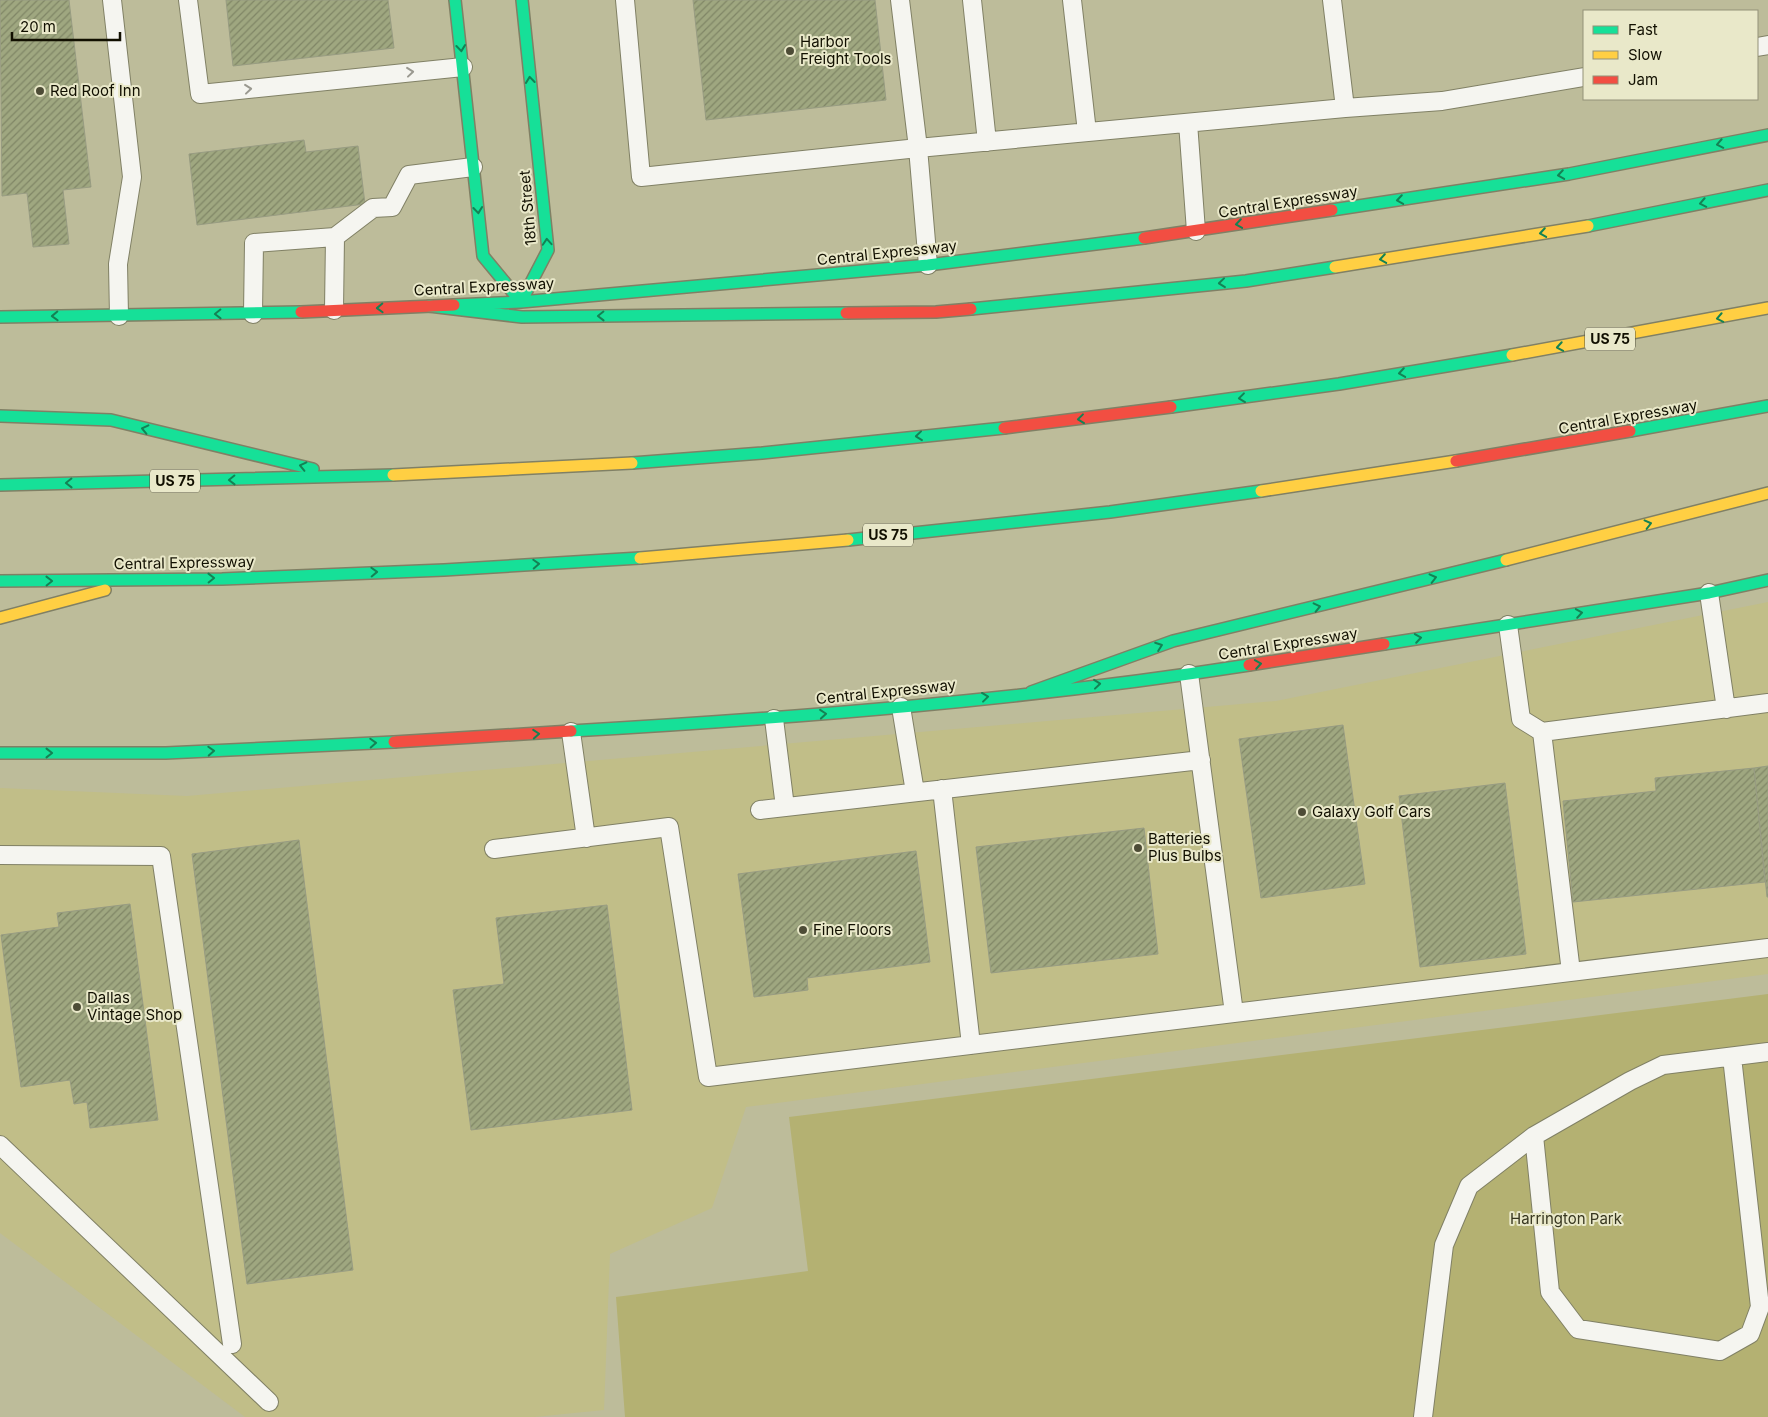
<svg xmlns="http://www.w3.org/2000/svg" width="1768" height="1417" font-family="Inter,sans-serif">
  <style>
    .built { fill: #c1be88 }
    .green { fill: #b4b172 }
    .building { fill: url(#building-hatch); stroke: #989c82 }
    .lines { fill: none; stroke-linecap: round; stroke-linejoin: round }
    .lane-casing { stroke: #808065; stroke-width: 20 }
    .fast-casing { stroke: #808065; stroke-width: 14 }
    .slow-casing { stroke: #808065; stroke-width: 14 }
    .jam-casing { stroke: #808065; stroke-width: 14 }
    .lane { stroke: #f5f5f0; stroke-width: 18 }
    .fast { stroke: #16e098; stroke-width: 11 }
    .slow { stroke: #ffcf43; stroke-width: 11 }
    .jam { stroke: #f24e42; stroke-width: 11 }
    .oneway { stroke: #148254 }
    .oneway2 { stroke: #9a9990 }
    .poi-dot { fill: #4d4c36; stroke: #e9e8c9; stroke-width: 2 }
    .labels { text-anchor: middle; stroke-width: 4; stroke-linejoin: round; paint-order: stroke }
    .shield { fill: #e9e8c9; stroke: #52503c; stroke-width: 1 }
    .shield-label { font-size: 14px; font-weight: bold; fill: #110f00 }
    .poi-label { font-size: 15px; fill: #110f00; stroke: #e9e8c9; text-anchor: start }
    .street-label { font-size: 15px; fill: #110f00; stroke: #e9e8c9 }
    .park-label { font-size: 15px; fill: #37361f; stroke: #e9e8c9 }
  </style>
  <defs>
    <pattern id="building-hatch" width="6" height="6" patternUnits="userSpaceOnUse" patternTransform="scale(1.25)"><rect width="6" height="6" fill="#9fa780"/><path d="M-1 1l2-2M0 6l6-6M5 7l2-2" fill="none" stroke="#808666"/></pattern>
  </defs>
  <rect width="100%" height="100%" fill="#bdbc9a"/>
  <path class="built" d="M1768 602V974L746 1107 712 1208 610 1254 604 1410 534 1417H245L0 1233V788L187 796 1276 701Z"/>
  <path class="green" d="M1768 994V1417H625L616 1297 808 1271 789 1117Z"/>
  <path class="building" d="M0 0H69L91 187 63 190 69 244 33 247 27 193 2 196Z
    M226 0H388L394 48 233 66Z
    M693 0H875L886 100 706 120Z
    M304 140 306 152 358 146 365 204 197 225 189 154Z
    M1343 725 1365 884 1261 898 1239 739Z
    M1768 766V897H1767L1754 768Z
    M1754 768 1765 882 1573 902 1563 801 1656 791 1655 778Z
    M1505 783 1526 954 1420 967 1399 796Z
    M1144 828 1158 954 991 973 976 847Z
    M299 840 353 1270 247 1284 192 854Z
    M916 851 930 962 807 978 808 990 754 997 738 874Z
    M130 904 158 1120 90 1128 87 1102 74 1104 70 1080 21 1087 1 935 59 927 57 913Z
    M607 905 632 1110 471 1130 453 990 504 984 496 918Z"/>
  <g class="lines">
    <g class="lane-casing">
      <path id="lane" d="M112 0 132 177 118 264 119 316
        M188 0 200 94 463 67
        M625 0 641 177 918 148 928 265
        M900 0 918 148 1345 108 1442 101 1584 77
        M972 0 987 142
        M1072 0 1087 132
        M1332 0 1345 108
        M1757 47 1768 45
        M1188 123 1196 231
        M335 237 373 208 392 207 409 175 473 167
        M253 314 254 243 335 237 334 310
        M1709 593 1726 709
        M1508 625 1521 719 1542 732 1571 972
        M1189 674 1234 1013
        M901 707 915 792
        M774 719 785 807
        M571 732 586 838
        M1542 732 1768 703
        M942 789 971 1045
        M760 810 1201 760
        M494 849 669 827 708 1077 1768 948
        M0 855 161 856 232 1344
        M1534 1136 1550 1292 1578 1329 1720 1351 1750 1334 1760 1307 1732 1057
        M0 1145 269 1402
        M1423 1417 1444 1245 1469 1186 1534 1136 1630 1081 1663 1065 1768 1052"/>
    </g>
    <g class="fast-casing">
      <path id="fast" d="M455 0 483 256 521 302 548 250 522 0
        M1332 210 1569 174 1768 135
        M1588 226 1768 190
        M454 305 521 302 928 265 1144 238
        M429 306 522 317 846 313
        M971 309 1246 281 1335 267
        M0 317 301 312
        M1171 407 1339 384 1512 355
        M0 416 111 420 313 469
        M1630 431 1768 406
        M632 463 762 453 1004 428
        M0 485 393 475
        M848 540 1110 512 1261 491
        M0 581 222 579 444 570 640 558
        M1384 644 1709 593 1768 580
        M1031 692 1173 641 1506 560
        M571 731C797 718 1024 700 1249 665
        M0 753H166L394 742"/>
    </g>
    <g class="slow-casing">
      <path id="slow" d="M1335 267 1588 226
        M1512 355 1768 308
        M393 475 632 463
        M1261 491 1456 461
        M640 558 848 540
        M1506 560 1768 493
        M0 618 105 590"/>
    </g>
    <g class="jam-casing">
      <path id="jam" d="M1144 238 1332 210
        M301 312 454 305
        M846 313 936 312 971 309
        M1004 428 1171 407
        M1456 461 1630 431
        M1249 665 1384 644
        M394 742 571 731"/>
    </g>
    <use href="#lane" class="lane"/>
    <use href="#fast" class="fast"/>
    <use href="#slow" class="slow"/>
    <use href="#jam" class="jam"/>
  </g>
  <defs><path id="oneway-chevron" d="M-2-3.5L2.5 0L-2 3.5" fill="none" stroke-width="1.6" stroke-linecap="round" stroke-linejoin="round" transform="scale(1.25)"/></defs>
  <g class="oneway">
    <use href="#oneway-chevron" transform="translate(461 48) rotate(84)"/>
    <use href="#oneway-chevron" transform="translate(530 80) rotate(-96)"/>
    <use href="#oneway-chevron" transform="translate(1720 144) rotate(169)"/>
    <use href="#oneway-chevron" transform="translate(1561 175) rotate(171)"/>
    <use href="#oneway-chevron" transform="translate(1400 200) rotate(171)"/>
    <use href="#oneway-chevron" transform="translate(1703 203) rotate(169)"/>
    <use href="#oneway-chevron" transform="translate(478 210) rotate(84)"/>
    <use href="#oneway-chevron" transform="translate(1239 224) rotate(172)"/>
    <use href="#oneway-chevron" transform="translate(1543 233) rotate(171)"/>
    <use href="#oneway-chevron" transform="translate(547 242) rotate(-94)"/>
    <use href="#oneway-chevron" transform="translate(1383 259) rotate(171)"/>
    <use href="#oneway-chevron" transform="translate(1222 283) rotate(174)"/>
    <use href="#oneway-chevron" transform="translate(380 308) rotate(178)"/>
    <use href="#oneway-chevron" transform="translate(218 314) rotate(179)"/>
    <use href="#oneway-chevron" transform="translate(55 316) rotate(178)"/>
    <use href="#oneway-chevron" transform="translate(601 316) rotate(179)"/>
    <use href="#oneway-chevron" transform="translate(1720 318) rotate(169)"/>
    <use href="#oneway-chevron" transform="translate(1560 347) rotate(170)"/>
    <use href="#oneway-chevron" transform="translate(1402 373) rotate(171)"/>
    <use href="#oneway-chevron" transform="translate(1242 398) rotate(173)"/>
    <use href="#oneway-chevron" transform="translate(1081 419) rotate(173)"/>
    <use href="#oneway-chevron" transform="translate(145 429) rotate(-167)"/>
    <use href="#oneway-chevron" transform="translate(919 436) rotate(174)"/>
    <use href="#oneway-chevron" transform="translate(303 466) rotate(-167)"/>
    <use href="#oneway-chevron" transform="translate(232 480) rotate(179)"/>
    <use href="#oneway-chevron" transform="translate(69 483) rotate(179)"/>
    <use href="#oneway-chevron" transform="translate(1648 524) rotate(-14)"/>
    <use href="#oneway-chevron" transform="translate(536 564) rotate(-3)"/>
    <use href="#oneway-chevron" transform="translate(374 572) rotate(-2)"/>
    <use href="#oneway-chevron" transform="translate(211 578) rotate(-1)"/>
    <use href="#oneway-chevron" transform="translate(1433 578) rotate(-14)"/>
    <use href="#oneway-chevron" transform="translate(49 581) rotate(-1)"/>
    <use href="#oneway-chevron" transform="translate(1317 607) rotate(-13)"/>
    <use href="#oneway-chevron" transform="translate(1579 613) rotate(-9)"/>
    <use href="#oneway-chevron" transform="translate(1418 638) rotate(-9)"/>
    <use href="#oneway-chevron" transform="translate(1159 646) rotate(-20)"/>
    <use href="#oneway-chevron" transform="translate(1258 664) rotate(-9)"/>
    <use href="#oneway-chevron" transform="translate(1097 684) rotate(-6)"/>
    <use href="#oneway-chevron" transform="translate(985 697) rotate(-7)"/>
    <use href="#oneway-chevron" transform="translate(823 714) rotate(-5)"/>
    <use href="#oneway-chevron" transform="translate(536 734) rotate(-4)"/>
    <use href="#oneway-chevron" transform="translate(373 743) rotate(-3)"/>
    <use href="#oneway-chevron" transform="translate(211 751) rotate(-3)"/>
    <use href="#oneway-chevron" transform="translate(49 753)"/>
  </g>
  <g class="oneway2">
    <use href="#oneway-chevron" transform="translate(410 72) rotate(-6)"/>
    <use href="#oneway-chevron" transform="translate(248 89) rotate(-6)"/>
  </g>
  <g class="poi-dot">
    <circle cx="790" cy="51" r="5"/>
    <circle cx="40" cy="91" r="5"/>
    <circle cx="1302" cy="812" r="5"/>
    <circle cx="1138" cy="848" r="5"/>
    <circle cx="803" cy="930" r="5"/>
    <circle cx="77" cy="1007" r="5"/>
  </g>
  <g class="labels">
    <g class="shield">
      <rect x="1585" y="327.5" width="50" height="23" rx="4"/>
      <rect x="150" y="469.5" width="50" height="23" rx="4"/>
      <rect x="863" y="523.5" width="50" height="23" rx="4"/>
    </g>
    <g class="shield-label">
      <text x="1610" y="344">US 75</text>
      <text x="175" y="486">US 75</text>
      <text x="888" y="540">US 75</text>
    </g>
    <g class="poi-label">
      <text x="800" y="47">Harbor<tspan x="800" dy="17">Freight Tools</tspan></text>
      <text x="50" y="96">Red Roof Inn</text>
      <text x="1312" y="817">Galaxy Golf Cars</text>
      <text x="1148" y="844">Batteries<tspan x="1148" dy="17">Plus Bulbs</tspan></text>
      <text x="813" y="935">Fine Floors</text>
      <text x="87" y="1003">Dallas<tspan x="87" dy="17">Vintage Shop</tspan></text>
    </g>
    <g class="street-label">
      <text transform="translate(1288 202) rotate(-9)" y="5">Central Expressway</text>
      <text transform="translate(528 208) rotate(-95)" y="5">18th Street</text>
      <text transform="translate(887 253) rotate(-6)" y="5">Central Expressway</text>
      <text transform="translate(484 287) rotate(-3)" y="5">Central Expressway</text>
      <text transform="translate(1628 417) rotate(-10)" y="5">Central Expressway</text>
      <text transform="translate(184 563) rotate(-1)" y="5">Central Expressway</text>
      <text transform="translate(1288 644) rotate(-9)" y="5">Central Expressway</text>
      <text transform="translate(886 692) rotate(-6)" y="5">Central Expressway</text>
    </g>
    <g class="park-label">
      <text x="1566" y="1224">Harrington Park</text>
    </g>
  </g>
  <rect x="1583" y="10" width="175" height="90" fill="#e9e8c9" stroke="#939179"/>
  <rect x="1593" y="26" width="25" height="8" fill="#16e098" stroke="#939179"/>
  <text x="1628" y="35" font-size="15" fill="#110f00">Fast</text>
  <rect x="1593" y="51" width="25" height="8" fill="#ffcf43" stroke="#939179"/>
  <text x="1628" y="60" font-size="15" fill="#110f00">Slow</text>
  <rect x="1593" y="76" width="25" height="8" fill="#f24e42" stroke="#939179"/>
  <text x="1628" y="85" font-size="15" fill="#110f00">Jam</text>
  <path d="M12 32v8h108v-8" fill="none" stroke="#110f00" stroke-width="2.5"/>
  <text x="20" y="32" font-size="15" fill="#110f00" stroke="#e9e8c9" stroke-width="4" paint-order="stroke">20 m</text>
</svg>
